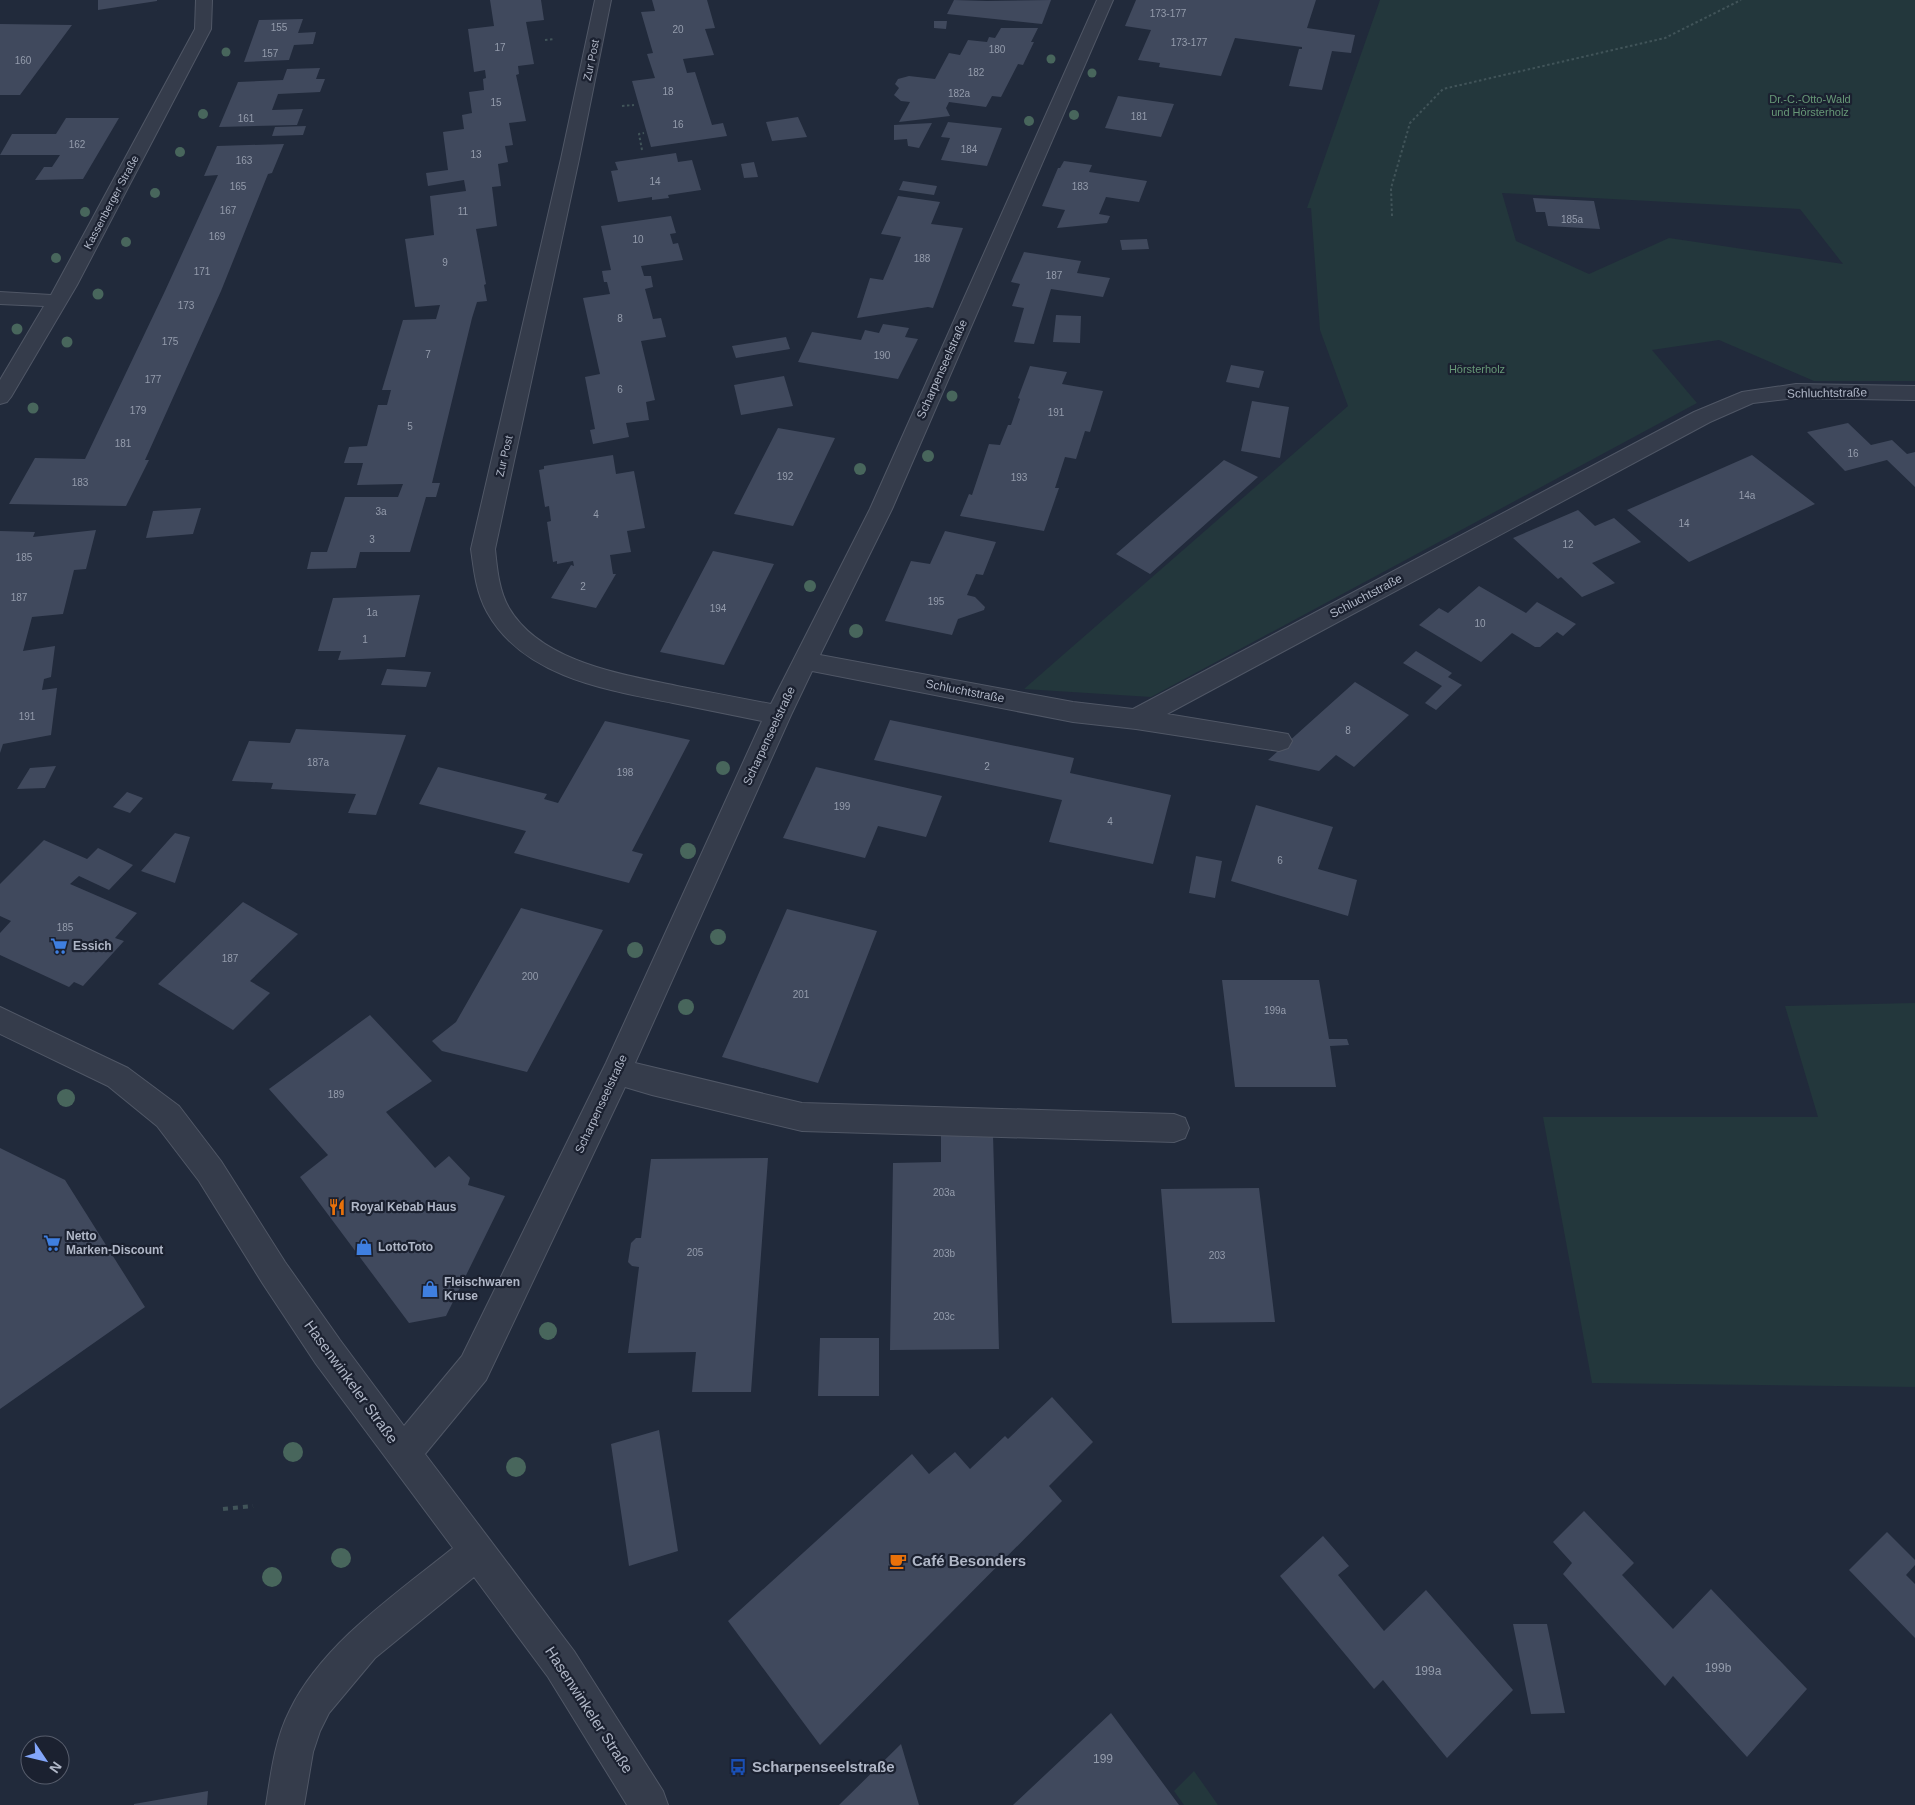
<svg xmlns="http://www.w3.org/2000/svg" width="1915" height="1805" font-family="Arial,sans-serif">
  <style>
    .green { fill: #23373c; fill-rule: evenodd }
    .building { fill: #40495d }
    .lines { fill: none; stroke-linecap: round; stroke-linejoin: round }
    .minor-casing { stroke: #505766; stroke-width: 2 }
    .path-far1 { stroke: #415459; stroke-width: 2; stroke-dasharray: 2.5 2.5; stroke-linecap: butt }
    .path { stroke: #415459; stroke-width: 4; stroke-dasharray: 5 5; stroke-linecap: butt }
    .minor { fill: #353c4b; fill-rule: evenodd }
    .tree { fill: #48665c }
    .labels { text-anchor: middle; stroke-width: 4.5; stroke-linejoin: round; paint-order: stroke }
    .number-label { font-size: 10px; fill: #949cac }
    .far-street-label { font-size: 11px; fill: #b0b7c7; stroke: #1b2130 }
    .far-park-label { font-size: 11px; fill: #679877; stroke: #1b2130 }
    .street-label { font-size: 12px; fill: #b0b7c7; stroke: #1b2130 }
    .poi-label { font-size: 12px; font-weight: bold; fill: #b0b7c7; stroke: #1b2130; text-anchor: start }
    .near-number-label { font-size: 12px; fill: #949cac }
    .near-street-label { font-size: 15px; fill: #b0b7c7; stroke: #1b2130 }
    .near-poi-label { font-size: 15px; font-weight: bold; fill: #b0b7c7; stroke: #1b2130; text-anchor: start }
  </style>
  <rect width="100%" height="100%" fill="#212a3b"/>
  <path class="green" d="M1380 0H1915V381H1814L1719 340 1652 350 1697 403 1151 697 1024 689 1348 406 1320 330 1311 208H1307ZM1502 193 1800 209 1843 264 1669 238 1589 274 1516 241Z
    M1915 1003V1387L1592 1383 1543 1117H1818L1785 1006Z
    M1194 1771 1218 1805H1184L1174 1791Z"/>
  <path class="building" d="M98 0H157V1L98 10Z
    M490 0H541L544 20 526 22 534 64 518 66 519 74 516 75 526 121 509 123 513 145 505 146 508 162 498 164 501 186 492 187 497 226 476 229 486 284 484 285 487 301 477 302 472 318 432 483H440L436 497H426L410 552H360L356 568 307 569 311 552H327L345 497H398L403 484 357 485 363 463H344L349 447 367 446 378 405H387L391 390H382L403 320 436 319 440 305 415 307 405 239 434 235 430 196 466 191 464 180 428 186 426 173 448 170 443 132 464 129 462 115 472 113 469 92 484 90 483 79 486 78 485 70 474 72 468 29 494 26Z
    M652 0H707L715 28 705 29 714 55 683 59 687 73 695 72 712 125 723 123 727 136 651 147 632 81 655 78 647 54 653 53 641 12 655 11Z
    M954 0 987 1 1051 0 1042 24 947 14Z
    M1136 0H1316L1307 28 1355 35 1351 53 1332 51 1322 90 1289 86 1299 49H1302V47L1235 38 1221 76 1159 67 1160 63 1138 60 1151 30 1125 26Z
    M303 19 298 33 316 32 313 44 294 45 289 60 244 62 259 20Z
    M934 21H947L946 29 934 28Z
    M0 24 72 25 20 95H0Z
    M1001 28H1038L1031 42H1034L1023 65 1018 64 1001 97 992 96 986 107 949 102 946 108 950 116 899 122 910 102 901 101 894 95 899 88 895 84 898 79 909 76 935 79 949 53 960 55 968 40 987 42 989 37 995 38Z
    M320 68 316 79H325L320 92 278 94 272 110 303 109 297 125 219 127 238 82 283 80 287 69Z
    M1118 96 1174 104 1161 137 1105 128Z
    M798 117 807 137 772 141 766 122Z
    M66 118H119L83 179 35 180 44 167H52L60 155H0L12 134H56Z
    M948 122 1002 128 987 166 941 160 950 138 941 137Z
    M932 123 919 148 908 146 907 139 894 140V125Z
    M306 126 303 135 272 136 275 127Z
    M284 144 272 173 268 174 221 291 145 460H149L126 506 9 504 35 458 85 459 165 291 218 175 204 176 217 146Z
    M676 153 678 162 692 160 701 190 668 195 669 198 652 200V197L618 202 611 171 618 170 615 162Z
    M1064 161 1092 165 1089 172 1147 181 1139 202 1106 197 1099 214 1110 216 1107 223 1057 228 1065 210 1042 206 1058 168H1060Z
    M754 162 758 177 744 178 741 164Z
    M903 181 937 186 934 195 899 190Z
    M898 196 940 202 931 224 963 228 933 308 928 307 857 318 870 278 883 280 901 237 881 234Z
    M1533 198 1594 201 1600 229 1548 226 1545 212H1536Z
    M671 216 676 233 670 234 673 244 678 243 683 260 641 266 644 276H651L653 287 645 289 653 319 661 318 666 337 641 341 655 400 646 402 649 420 626 423 629 437 593 444 590 430 595 429 585 377 600 374 583 298 610 294 607 282H604L602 271 611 270 601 226Z
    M1147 239 1149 249 1122 250 1120 240Z
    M1024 252 1081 261 1077 273 1110 278 1103 297 1051 289 1034 344 1014 342 1024 308 1012 306 1020 284 1011 282Z
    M1056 315 1081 316 1080 343 1053 342Z
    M883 324 909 328 905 337 918 339 898 379 798 362 812 332 861 340 865 330 879 333Z
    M786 337 790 349 736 358 732 346Z
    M1231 365 1264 371 1259 388 1226 382Z
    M1030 366 1067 372 1062 384 1103 391 1090 432 1085 431 1076 459 1065 457 1055 488H1059L1044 531 960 516 969 494 972 495 989 444 1000 445 1008 425H1011L1020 399 1018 398Z
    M784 376 793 406 741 415 734 385Z
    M1252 401 1289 407 1280 458 1241 451Z
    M1848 423 1871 445 1892 440 1907 454 1915 452V487L1887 460 1845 471 1807 432Z
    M778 428 835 438 793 526 734 514Z
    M613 455 616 474 634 471 645 528 627 531 631 552 610 555 613 574H616L596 608 551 598 571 565 574 566 573 561 557 564V561L553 562 547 522 551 521 549 506 545 507 539 470 544 469V466Z
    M1752 455 1815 504 1689 562 1627 510Z
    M1224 460 1258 477 1150 574 1116 554Z
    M201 508 193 534 146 538 153 511Z
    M1578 510 1595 526 1614 518 1641 542 1592 563 1615 583 1582 597 1561 577 1558 579 1513 538Z
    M96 530 86 569 74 570 63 614 32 617 23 651 55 646 51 677 44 679 42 690 57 688 51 735 3 744 0 753V531L35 532 33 537Z
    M945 531 996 542 983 575 976 574 967 595 975 597 985 607 984 610 958 619 952 635 885 621 911 561 930 564Z
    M713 551 774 564 724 665 660 652Z
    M1479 586 1526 613 1537 602 1576 624 1563 636 1557 632 1540 647H1535L1512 633 1481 662 1419 625 1439 608 1448 613Z
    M420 595 405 657 338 660 341 651H318L333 598Z
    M1416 651 1452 673 1448 677 1462 685 1436 710 1425 703 1442 686 1403 663Z
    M387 669 431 672 426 687 381 685Z
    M1355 682 1409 715 1354 767 1336 755 1319 771 1268 760Z
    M890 720 1074 758 1070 773 1171 795 1153 864 1049 842 1062 800 874 760Z
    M605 721 690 740 632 851 643 854 629 883 514 853 526 831 419 804 438 767 547 794 544 799 558 803Z
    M296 729 406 735 376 815 348 813 356 794 271 789 273 783 232 781 249 741 290 743Z
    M56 766 45 788 17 789 30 768Z
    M816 767 942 796 926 837 878 826 865 858 783 838Z
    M127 792 143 798 130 813 113 807Z
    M1256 805 1333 827 1318 869 1357 880 1348 916 1231 881Z
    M175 833 190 837 175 883 141 871Z
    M44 840 87 859 98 848 133 865 109 890 79 876 70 884 137 913 115 938 124 941 83 986 74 982 69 987 0 955V933L11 921 0 916V884Z
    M1196 856 1222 861 1215 898 1189 893Z
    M243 902 298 934 250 981 270 993 233 1030 158 984Z
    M521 908 603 930 527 1072 442 1051 432 1041 456 1022Z
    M787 909 877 931 818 1083 722 1057Z
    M1222 980H1319L1329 1039H1347L1349 1045 1330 1046 1336 1087H1235Z
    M370 1015 432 1081 386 1112 435 1168 449 1156 470 1178 468 1185 505 1196 446 1316 409 1323 300 1177 328 1155 269 1089Z
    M941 1134 993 1135 999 1349 890 1350 893 1163 941 1162Z
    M0 1148 65 1180 145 1307 0 1409Z
    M768 1158 751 1392H692L696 1352 628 1353 639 1267 632 1266 628 1262 631 1243 636 1238H641L651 1159Z
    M1259 1188 1275 1322 1172 1323 1161 1189Z
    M820 1338H879V1396H818Z
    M1052 1397 1093 1442 1049 1486 1062 1501 820 1745 728 1621 912 1454 929 1474 955 1452 970 1469 1005 1436 1008 1439Z
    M659 1430 678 1551 629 1566 611 1444Z
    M1584 1511 1634 1563 1622 1575 1673 1629 1711 1589 1807 1689 1747 1757 1673 1676 1665 1686 1563 1574 1572 1563 1553 1542Z
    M1887 1532 1915 1560V1565L1906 1575 1915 1584V1638L1849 1570Z
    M1323 1536 1349 1566 1338 1575 1384 1631 1426 1590 1513 1690 1447 1758 1383 1680 1374 1689 1280 1576Z
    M1513 1624H1547L1565 1713 1531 1714Z
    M1111 1713 1179 1805H1013Z
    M901 1744 919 1805H839Z
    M208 1791 207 1805H134V1804Z"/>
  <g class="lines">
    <g class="minor-casing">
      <path id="minor" d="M196 0H212L211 29 77 285 11 397 7 402 0 404V380L44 306 0 304V292L51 295 195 29Z
        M595 0H611L579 159 495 549C497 569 499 591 509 608 541 662 621 674 677 686 709 692 740 698 771 704L870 509 1097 0H1113L892 509 820 655 1073 702 1133 709 1694 412 1742 392 1796 384 1915 386V400L1796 398 1753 403 1710 422 1167 714 1288 734 1292 741 1288 748 1279 751 1136 729 1073 722 812 671 791 715 635 1063 802 1103 1174 1114 1185 1118 1189 1128 1185 1138 1174 1142 802 1131 652 1095 625 1087 486 1380 425 1454 574 1651 663 1791 668 1805H627L548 1677 474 1577 375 1658 329 1713 320 1731 313 1752 304 1805H266C271 1773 275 1739 290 1710 322 1644 397 1593 453 1548L316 1364 263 1284 199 1181 157 1126 108 1086 0 1034V1007L128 1068 179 1106 221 1161 285 1262 340 1340 404 1426 462 1356 606 1063 762 721C733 715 703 709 673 703 606 690 523 677 487 612 476 592 474 571 471 549L561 159Z"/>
    </g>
    <path class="path-far1" d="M545 40 555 39
      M622 106 634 105
      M642 150 639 134 644 133
      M1392 216 1391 188 1410 123 1443 89 1665 38 1741 0"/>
    <path class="path" d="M223 1509 253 1506"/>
    <use href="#minor" class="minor"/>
  </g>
  <g class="tree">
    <circle cx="226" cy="52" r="4.5"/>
    <circle cx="1051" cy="59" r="4.5"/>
    <circle cx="1092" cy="73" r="4.5"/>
    <circle cx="203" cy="114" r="5"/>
    <circle cx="1074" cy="115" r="5"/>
    <circle cx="1029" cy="121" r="5"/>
    <circle cx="180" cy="152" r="5"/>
    <circle cx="155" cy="193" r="5"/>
    <circle cx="85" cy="212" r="5"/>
    <circle cx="126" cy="242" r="5"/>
    <circle cx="56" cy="258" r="5"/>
    <circle cx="98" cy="294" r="5.5"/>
    <circle cx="17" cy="329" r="5.5"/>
    <circle cx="67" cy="342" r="5.5"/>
    <circle cx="952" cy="396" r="5.5"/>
    <circle cx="33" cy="408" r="5.5"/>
    <circle cx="928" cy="456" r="6"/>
    <circle cx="860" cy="469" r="6"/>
    <circle cx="810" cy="586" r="6"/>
    <circle cx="856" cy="631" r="7"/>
    <circle cx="723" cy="768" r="7"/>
    <circle cx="688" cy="851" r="8"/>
    <circle cx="718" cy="937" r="8"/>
    <circle cx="635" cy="950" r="8"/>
    <circle cx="686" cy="1007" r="8"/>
    <circle cx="66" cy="1098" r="9"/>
    <circle cx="548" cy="1331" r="9"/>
    <circle cx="293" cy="1452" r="10"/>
    <circle cx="516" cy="1467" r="10"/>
    <circle cx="341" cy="1558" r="10"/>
    <circle cx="272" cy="1577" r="10"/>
  </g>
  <defs>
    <g id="supermarket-bare" transform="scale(1.35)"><path d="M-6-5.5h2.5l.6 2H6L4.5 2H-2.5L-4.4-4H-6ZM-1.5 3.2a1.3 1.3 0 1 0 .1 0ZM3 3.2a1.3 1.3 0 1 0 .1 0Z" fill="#3f7fe0" stroke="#1b2130" stroke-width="2.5" paint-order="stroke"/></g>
    <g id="restaurant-bare" transform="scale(1.35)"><path d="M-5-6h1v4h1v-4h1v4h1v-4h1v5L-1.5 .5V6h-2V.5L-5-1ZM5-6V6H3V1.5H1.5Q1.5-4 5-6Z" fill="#e8710a" stroke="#1b2130" stroke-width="2.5" paint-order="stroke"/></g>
    <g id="shop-bare" transform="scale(1.35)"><path d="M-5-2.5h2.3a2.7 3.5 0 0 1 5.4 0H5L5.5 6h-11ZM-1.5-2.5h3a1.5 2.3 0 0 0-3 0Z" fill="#3f7fe0" stroke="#1b2130" stroke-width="2.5" paint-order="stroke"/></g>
    <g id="cafe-bare" transform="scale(1.35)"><path d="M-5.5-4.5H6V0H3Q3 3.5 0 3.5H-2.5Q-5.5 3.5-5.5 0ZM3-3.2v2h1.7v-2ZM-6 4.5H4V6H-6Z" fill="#e8710a" stroke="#1b2130" stroke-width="2.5" paint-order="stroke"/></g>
    <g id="bus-bare" transform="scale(1.35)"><path d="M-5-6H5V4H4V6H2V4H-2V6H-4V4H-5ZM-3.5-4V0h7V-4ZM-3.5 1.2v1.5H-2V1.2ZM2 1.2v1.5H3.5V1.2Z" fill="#1a4fb4" stroke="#1b2130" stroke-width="2.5" paint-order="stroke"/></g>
  </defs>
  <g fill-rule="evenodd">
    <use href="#supermarket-bare" x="59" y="946"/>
    <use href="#restaurant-bare" x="337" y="1207"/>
    <use href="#supermarket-bare" x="52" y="1243"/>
    <use href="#shop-bare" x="364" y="1247"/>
    <use href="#shop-bare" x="430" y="1289"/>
    <use href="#cafe-bare" x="898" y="1561"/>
    <use href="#bus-bare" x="738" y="1767"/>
  </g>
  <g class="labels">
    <g class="number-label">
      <text x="1168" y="17">173-177</text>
      <text x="279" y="31">155</text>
      <text x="678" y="33">20</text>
      <text x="1189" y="46">173-177</text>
      <text x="500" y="51">17</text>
      <text x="997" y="53">180</text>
      <text x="270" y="57">157</text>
      <text x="23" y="64">160</text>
      <text x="976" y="76">182</text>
      <text x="668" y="95">18</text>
      <text x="959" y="97">182a</text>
      <text x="496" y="106">15</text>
      <text x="1139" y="120">181</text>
      <text x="246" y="122">161</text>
      <text x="678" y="128">16</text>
      <text x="77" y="148">162</text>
      <text x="969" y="153">184</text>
      <text x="476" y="158">13</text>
      <text x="244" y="164">163</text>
      <text x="655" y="185">14</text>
      <text x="238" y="190">165</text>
      <text x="1080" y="190">183</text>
      <text x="228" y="214">167</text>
      <text x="463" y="215">11</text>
      <text x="1572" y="223">185a</text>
      <text x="217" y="240">169</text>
      <text x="638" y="243">10</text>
      <text x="922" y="262">188</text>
      <text x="445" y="266">9</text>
      <text x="202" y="275">171</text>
      <text x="1054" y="279">187</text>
      <text x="186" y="309">173</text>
      <text x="620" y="322">8</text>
      <text x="170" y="345">175</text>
      <text x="428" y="358">7</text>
      <text x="882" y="359">190</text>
      <text x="153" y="383">177</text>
      <text x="620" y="393">6</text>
      <text x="138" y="414">179</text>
      <text x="1056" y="416">191</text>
      <text x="410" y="430">5</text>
      <text x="123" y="447">181</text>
      <text x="1853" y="457">16</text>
      <text x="785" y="480">192</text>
      <text x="1019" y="481">193</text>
      <text x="80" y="486">183</text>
      <text x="1747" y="499">14a</text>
      <text x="381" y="515">3a</text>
      <text x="596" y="518">4</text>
      <text x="1684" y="527">14</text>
      <text x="372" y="543">3</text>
      <text x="1568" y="548">12</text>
      <text x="24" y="561">185</text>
      <text x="583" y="590">2</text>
      <text x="19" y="601">187</text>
      <text x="936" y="605">195</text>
      <text x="718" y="612">194</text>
      <text x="372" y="616">1a</text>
      <text x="1480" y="627">10</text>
      <text x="365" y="643">1</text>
      <text x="27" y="720">191</text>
      <text x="1348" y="734">8</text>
      <text x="318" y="766">187a</text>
      <text x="987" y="770">2</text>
      <text x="625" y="776">198</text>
      <text x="842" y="810">199</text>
      <text x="1110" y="825">4</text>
      <text x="1280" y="864">6</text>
      <text x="65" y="931">185</text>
      <text x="230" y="962">187</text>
      <text x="530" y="980">200</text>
      <text x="801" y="998">201</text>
      <text x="1275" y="1014">199a</text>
      <text x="336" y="1098">189</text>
      <text x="944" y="1196">203a</text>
      <text x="695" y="1256">205</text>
      <text x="944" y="1257">203b</text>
      <text x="1217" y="1259">203</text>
      <text x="944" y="1320">203c</text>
    </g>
    <g class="far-street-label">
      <text transform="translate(591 60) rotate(-78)" y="4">Zur Post</text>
      <text transform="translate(111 202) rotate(-62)" y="4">Kassenberger Straße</text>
      <text transform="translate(504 456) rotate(-77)" y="4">Zur Post</text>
    </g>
    <g class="far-park-label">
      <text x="1810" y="103">Dr.-C.-Otto-Wald<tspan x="1810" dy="13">und Hörsterholz</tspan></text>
      <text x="1477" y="373">Hörsterholz</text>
    </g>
    <g class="street-label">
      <text transform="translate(942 369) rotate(-66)" y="4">Scharpenseelstraße</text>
      <text transform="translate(1827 393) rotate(-1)" y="4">Schluchtstraße</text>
      <text transform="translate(1366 596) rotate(-28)" y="4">Schluchtstraße</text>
      <text transform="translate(965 691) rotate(11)" y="4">Schluchtstraße</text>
      <text transform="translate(769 736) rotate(-65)" y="4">Scharpenseelstraße</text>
      <text transform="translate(601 1104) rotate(-65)" y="4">Scharpenseelstraße</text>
    </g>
    <g class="poi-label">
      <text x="73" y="950">Essich</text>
      <text x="351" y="1211">Royal Kebab Haus</text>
      <text x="66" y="1240">Netto<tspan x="66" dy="14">Marken-Discount</tspan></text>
      <text x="378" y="1251">LottoToto</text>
      <text x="444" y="1286">Fleischwaren<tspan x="444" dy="14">Kruse</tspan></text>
    </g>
    <g class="near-number-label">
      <text x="1718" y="1672">199b</text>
      <text x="1428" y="1675">199a</text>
      <text x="1103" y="1763">199</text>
    </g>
    <g class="near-street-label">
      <text transform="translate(351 1382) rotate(54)" y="5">Hasenwinkeler Straße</text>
      <text transform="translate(589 1710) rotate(57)" y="5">Hasenwinkeler Straße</text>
    </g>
    <g class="near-poi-label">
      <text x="912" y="1566">Café Besonders</text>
      <text x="752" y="1772">Scharpenseelstraße</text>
    </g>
  </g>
  <g transform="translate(45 1760) rotate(125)"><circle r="24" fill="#1b2130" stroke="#575d6c"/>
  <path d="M0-4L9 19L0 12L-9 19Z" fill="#83a6fa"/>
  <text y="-8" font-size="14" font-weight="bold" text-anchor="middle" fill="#b0b7c7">N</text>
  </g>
</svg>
